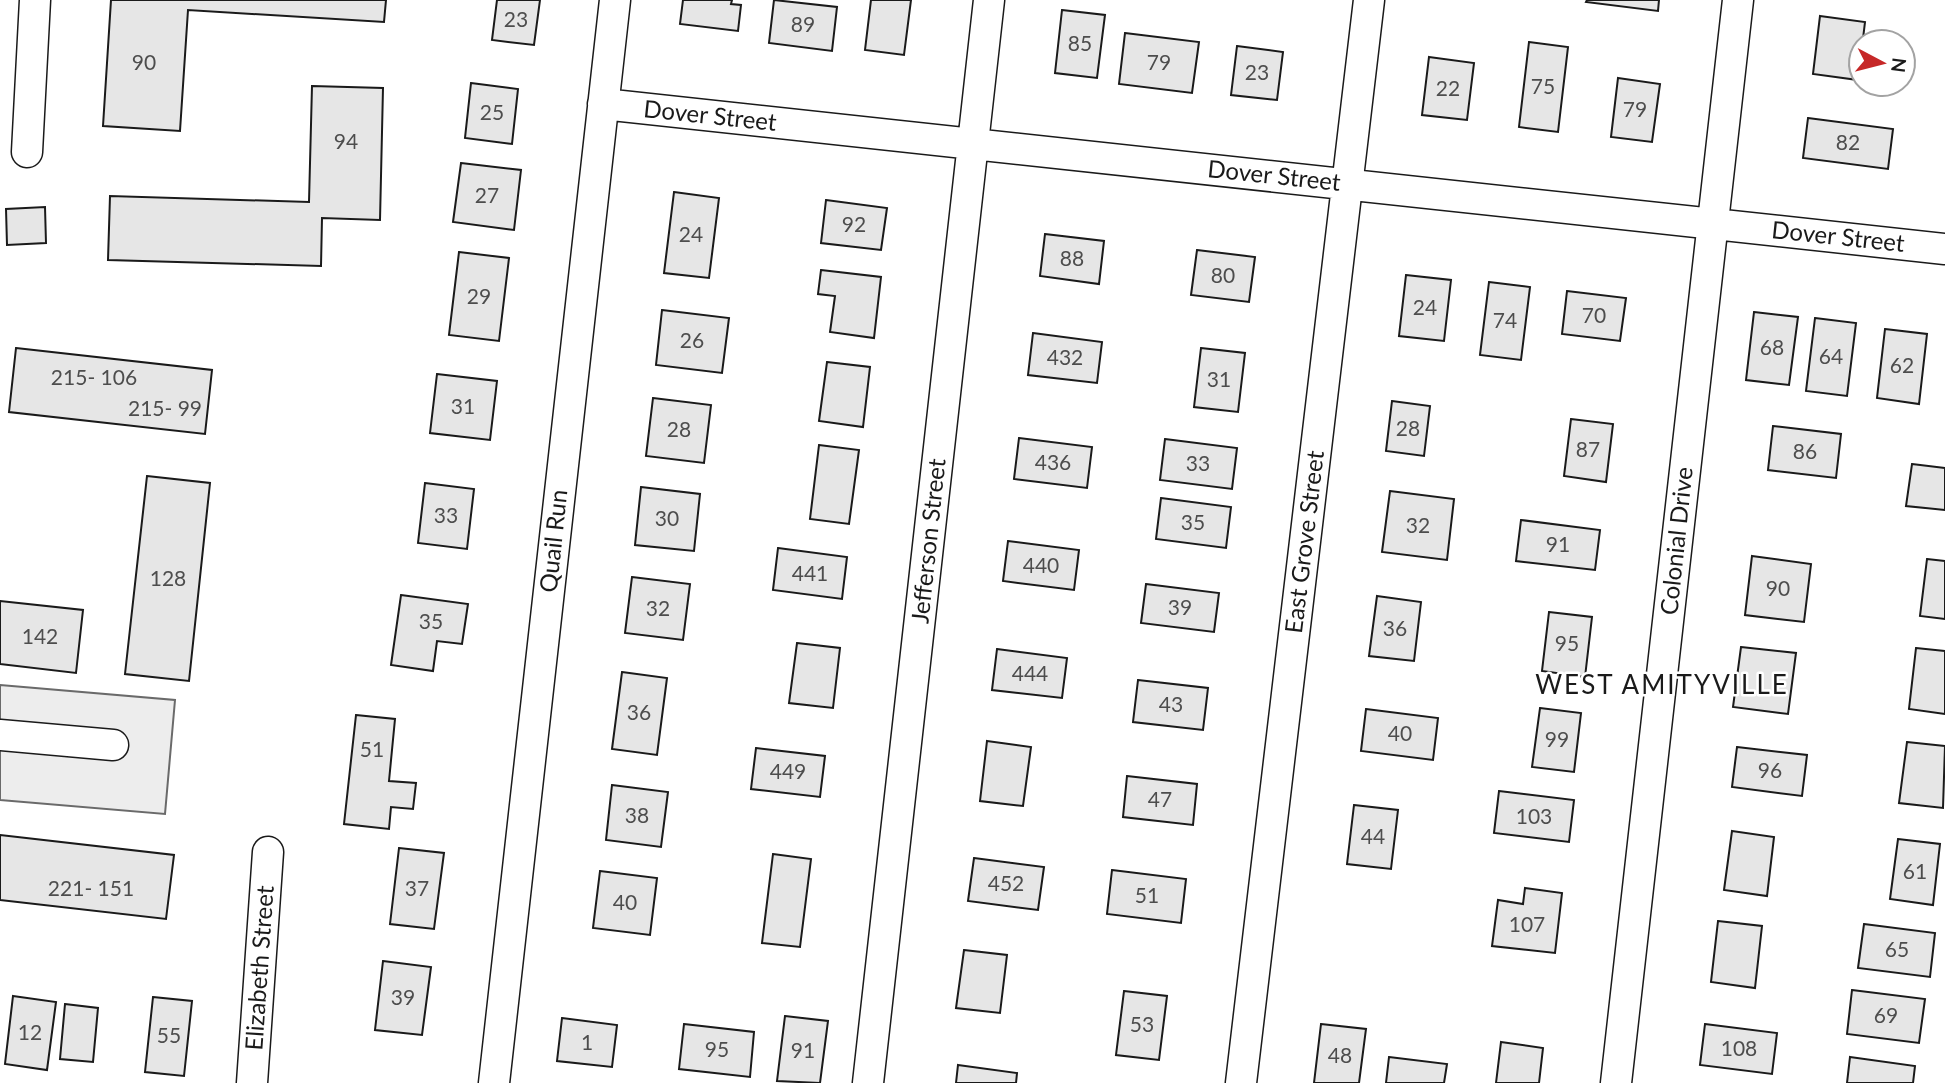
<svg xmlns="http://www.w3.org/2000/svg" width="1945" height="1083" font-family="Lato,sans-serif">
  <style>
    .built { fill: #ededed; stroke: #6a6a6a; stroke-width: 2 }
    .building { fill: #e6e6e6; stroke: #1a1a1a; stroke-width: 2 }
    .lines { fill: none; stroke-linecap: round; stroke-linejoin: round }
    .street-casing { stroke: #1a1a1a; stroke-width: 33 }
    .street { stroke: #fff; stroke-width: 30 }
    .labels { text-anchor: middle; stroke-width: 5; stroke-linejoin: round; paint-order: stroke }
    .number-label { font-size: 21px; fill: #4d4d4d }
    .street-label { font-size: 24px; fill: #1a1a1a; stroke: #fff }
    .neighbourhood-label { font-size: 26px; letter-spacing: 2px; fill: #1a1a1a; stroke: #fff }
  </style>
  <rect width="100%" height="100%" fill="#fff"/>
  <path class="built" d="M0 685 175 700 165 814 0 800Z"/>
  <path class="building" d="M111 0H386L384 22 188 10 180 131 103 126Z
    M497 0H540L534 45 492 40Z
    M683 0H732L731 4 741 5 738 31 680 24Z
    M774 0 837 7 832 51 769 43Z
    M871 0H911L904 55 865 50Z
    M1587 0H1659L1658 11 1586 2Z
    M1062 10 1105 15 1097 78 1055 73Z
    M1820 16 1865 22 1858 80 1813 74Z
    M1125 33 1199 42 1192 93 1119 84Z
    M1529 42 1568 47 1558 132 1519 127Z
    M1237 46 1283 52 1277 100 1231 95Z
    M1429 57 1474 63 1467 120 1422 115Z
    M1618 78 1660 84 1652 142 1611 137Z
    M471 83 518 89 512 144 465 138Z
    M312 86 383 88 380 220 322 218 321 266 108 260 110 196 309 202Z
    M1808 118 1893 129 1888 169 1803 158Z
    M461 163 521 170 514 230 453 222Z
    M674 192 719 198 709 278 664 273Z
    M826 200 887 208 881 250 821 243Z
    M45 207 46 243 7 245 6 209Z
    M1045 234 1104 241 1099 284 1040 276Z
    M1197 250 1255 257 1249 302 1191 295Z
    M459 252 509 258 499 341 449 335Z
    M821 270 881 277 874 338 830 332 835 296 818 294Z
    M1406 275 1451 280 1444 341 1399 336Z
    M1489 282 1530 287 1521 360 1480 355Z
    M1567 291 1626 298 1620 341 1562 334Z
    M662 310 729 318 722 373 656 365Z
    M1754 312 1798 317 1789 385 1746 380Z
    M1815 318 1856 323 1847 396 1806 391Z
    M1885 329 1927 334 1919 404 1877 398Z
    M1033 333 1102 342 1097 383 1028 375Z
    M16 348 212 370 205 434 9 412Z
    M1201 348 1245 353 1238 412 1194 407Z
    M827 362 870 367 863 427 819 421Z
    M437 374 497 381 490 440 430 433Z
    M653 398 711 405 704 463 646 456Z
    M1392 401 1430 406 1424 456 1386 451Z
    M1571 419 1613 424 1606 482 1564 476Z
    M1773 426 1841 434 1836 478 1768 470Z
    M1019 438 1092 447 1087 488 1014 479Z
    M1165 439 1237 448 1232 489 1160 480Z
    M819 445 859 450 849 524 810 519Z
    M1912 464 1945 468V510L1906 506Z
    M147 476 210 483 189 681 125 674Z
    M425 483 474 489 467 549 418 543Z
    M641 487 700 494 694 551 635 545Z
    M1390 491 1454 499 1447 560 1382 552Z
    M1161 498 1231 507 1226 548 1156 539Z
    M1521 520 1600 530 1595 570 1516 561Z
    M1008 541 1079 550 1074 590 1003 581Z
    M778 548 847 557 842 599 773 590Z
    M1752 556 1811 564 1804 622 1745 615Z
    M1927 559 1945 561V619L1920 616Z
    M632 577 690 584 683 640 625 633Z
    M1146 584 1219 593 1214 632 1141 623Z
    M401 595 468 604 462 644 437 641 433 671 391 665Z
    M1377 596 1421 602 1414 661 1369 656Z
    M0 601 83 610 76 673 0 664Z
    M1549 612 1592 617 1585 677 1542 671Z
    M797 643 840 648 833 708 789 703Z
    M1741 647 1796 653 1788 714 1733 707Z
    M1916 648 1945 651V714L1909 709Z
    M997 649 1067 658 1062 698 992 690Z
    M622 672 667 678 657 755 612 749Z
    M1138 680 1208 688 1203 730 1133 722Z
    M1540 708 1581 713 1574 772 1532 767Z
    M1366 709 1438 718 1433 760 1361 751Z
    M356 715 395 719 389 781 416 783 413 809 391 807 389 829 344 824Z
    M987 741 1031 747 1023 806 980 801Z
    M1907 742 1945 746 1943 808 1899 803Z
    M1737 747 1807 755 1802 796 1732 787Z
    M756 748 825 756 820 797 751 789Z
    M1127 776 1197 784 1193 825 1123 817Z
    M612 785 668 792 661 847 606 840Z
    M1499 791 1574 800 1569 842 1494 833Z
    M1354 805 1398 810 1391 869 1347 864Z
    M1732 831 1774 837 1767 896 1724 890Z
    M0 835 174 855 166 919 0 900Z
    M1898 839 1940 844 1933 905 1890 899Z
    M399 848 444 853 434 929 390 924Z
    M773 854 811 859 800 947 762 943Z
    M974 858 1044 867 1038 910 968 901Z
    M1112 870 1186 879 1181 923 1107 914Z
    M600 871 657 878 650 935 593 928Z
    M1525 888 1562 893 1555 953 1492 946 1498 900 1523 904Z
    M1718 921 1762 926 1755 988 1711 982Z
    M1864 924 1935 933 1930 977 1858 968Z
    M964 950 1007 955 1000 1013 956 1008Z
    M383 961 431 967 422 1035 375 1030Z
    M1852 990 1925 999 1919 1043 1847 1034Z
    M1124 991 1167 996 1159 1060 1116 1055Z
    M13 996 56 1002 47 1070 5 1064Z
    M153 997 192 1001 184 1076 145 1072Z
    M65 1004 98 1008 93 1062 60 1059Z
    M785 1016 828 1021 820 1083 777 1081Z
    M562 1018 617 1025 612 1067 557 1061Z
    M684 1024 754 1032 750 1077 679 1069Z
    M1321 1024 1366 1029 1359 1083H1314Z
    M1705 1024 1777 1033 1772 1074 1700 1065Z
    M1501 1042 1543 1048 1539 1083H1496Z
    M1389 1057 1447 1064 1444 1083H1386Z
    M1850 1057 1915 1066 1913 1083H1847Z
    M958 1065 1017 1073 1016 1083H956Z"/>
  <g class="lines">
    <g class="street-casing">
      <path id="street" d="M603 104 1945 249
        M27 152 35 0
        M0 735 113 745
        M252 1083 268 852
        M494 1083 615 0
        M868 1083 989 0
        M1241 1083 1369 0
        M1616 1083 1738 0"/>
    </g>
    <use href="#street" class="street"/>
  </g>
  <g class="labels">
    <g class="number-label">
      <text x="516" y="27">23</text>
      <text x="803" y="32">89</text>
      <text x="1080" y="51">85</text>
      <text x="144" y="70">90</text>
      <text x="1159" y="70">79</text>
      <text x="1257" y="80">23</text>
      <text x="1543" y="94">75</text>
      <text x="1448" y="96">22</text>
      <text x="1635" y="117">79</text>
      <text x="492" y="120">25</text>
      <text x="346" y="149">94</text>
      <text x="1848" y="150">82</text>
      <text x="487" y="203">27</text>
      <text x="854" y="232">92</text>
      <text x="691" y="242">24</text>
      <text x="1072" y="266">88</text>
      <text x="1223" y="283">80</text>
      <text x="479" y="304">29</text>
      <text x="1425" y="315">24</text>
      <text x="1594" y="323">70</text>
      <text x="1505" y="328">74</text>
      <text x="692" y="348">26</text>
      <text x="1772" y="355">68</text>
      <text x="1831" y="364">64</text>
      <text x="1065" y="365">432</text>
      <text x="1902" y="373">62</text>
      <text x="94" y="385">215- 106</text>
      <text x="1219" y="387">31</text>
      <text x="463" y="414">31</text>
      <text x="165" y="416">215- 99</text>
      <text x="1408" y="436">28</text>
      <text x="679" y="437">28</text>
      <text x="1588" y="457">87</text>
      <text x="1805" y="459">86</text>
      <text x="1053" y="470">436</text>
      <text x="1198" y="471">33</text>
      <text x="446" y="523">33</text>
      <text x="667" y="526">30</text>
      <text x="1193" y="530">35</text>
      <text x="1418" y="533">32</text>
      <text x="1558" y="552">91</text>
      <text x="1041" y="573">440</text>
      <text x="810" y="581">441</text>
      <text x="168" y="586">128</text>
      <text x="1778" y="596">90</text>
      <text x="1180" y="615">39</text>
      <text x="658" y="616">32</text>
      <text x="431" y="629">35</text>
      <text x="1395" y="636">36</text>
      <text x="40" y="644">142</text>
      <text x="1567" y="651">95</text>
      <text x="1030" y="681">444</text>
      <text x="1171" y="712">43</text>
      <text x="639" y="720">36</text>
      <text x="1400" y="741">40</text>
      <text x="1557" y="747">99</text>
      <text x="372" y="757">51</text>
      <text x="1770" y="778">96</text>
      <text x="788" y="779">449</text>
      <text x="1160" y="807">47</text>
      <text x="637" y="823">38</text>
      <text x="1534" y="824">103</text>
      <text x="1373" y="844">44</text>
      <text x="1915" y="879">61</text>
      <text x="1006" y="891">452</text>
      <text x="91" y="896">221- 151</text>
      <text x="417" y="896">37</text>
      <text x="1147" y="903">51</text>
      <text x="625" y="910">40</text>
      <text x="1527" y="932">107</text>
      <text x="1897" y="957">65</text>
      <text x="403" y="1005">39</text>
      <text x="1886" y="1023">69</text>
      <text x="1142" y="1032">53</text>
      <text x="30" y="1040">12</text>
      <text x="169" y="1043">55</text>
      <text x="587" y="1050">1</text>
      <text x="1739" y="1056">108</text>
      <text x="717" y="1057">95</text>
      <text x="803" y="1058">91</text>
      <text x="1340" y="1063">48</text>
    </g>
    <g class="street-label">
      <text transform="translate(710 116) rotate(6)" y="8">Dover Street</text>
      <text transform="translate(1274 176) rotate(6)" y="8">Dover Street</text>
      <text transform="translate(1838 237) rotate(6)" y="8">Dover Street</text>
      <text transform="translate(554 541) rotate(-84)" y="8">Quail Run</text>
      <text transform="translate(929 541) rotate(-84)" y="8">Jefferson Street</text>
      <text transform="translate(1677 541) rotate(-84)" y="8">Colonial Drive</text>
      <text transform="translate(1305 542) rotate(-83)" y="8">East Grove Street</text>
      <text transform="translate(260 968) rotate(-86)" y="8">Elizabeth Street</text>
    </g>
    <g class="neighbourhood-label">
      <text x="1662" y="694">WEST AMITYVILLE</text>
    </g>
  </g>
  <g transform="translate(1882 63) rotate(97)"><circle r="33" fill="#ffffff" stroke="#a3a3a3" stroke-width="2"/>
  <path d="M0-5L12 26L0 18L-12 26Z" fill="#c62828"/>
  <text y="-10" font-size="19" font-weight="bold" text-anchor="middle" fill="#1a1a1a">N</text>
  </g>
</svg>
